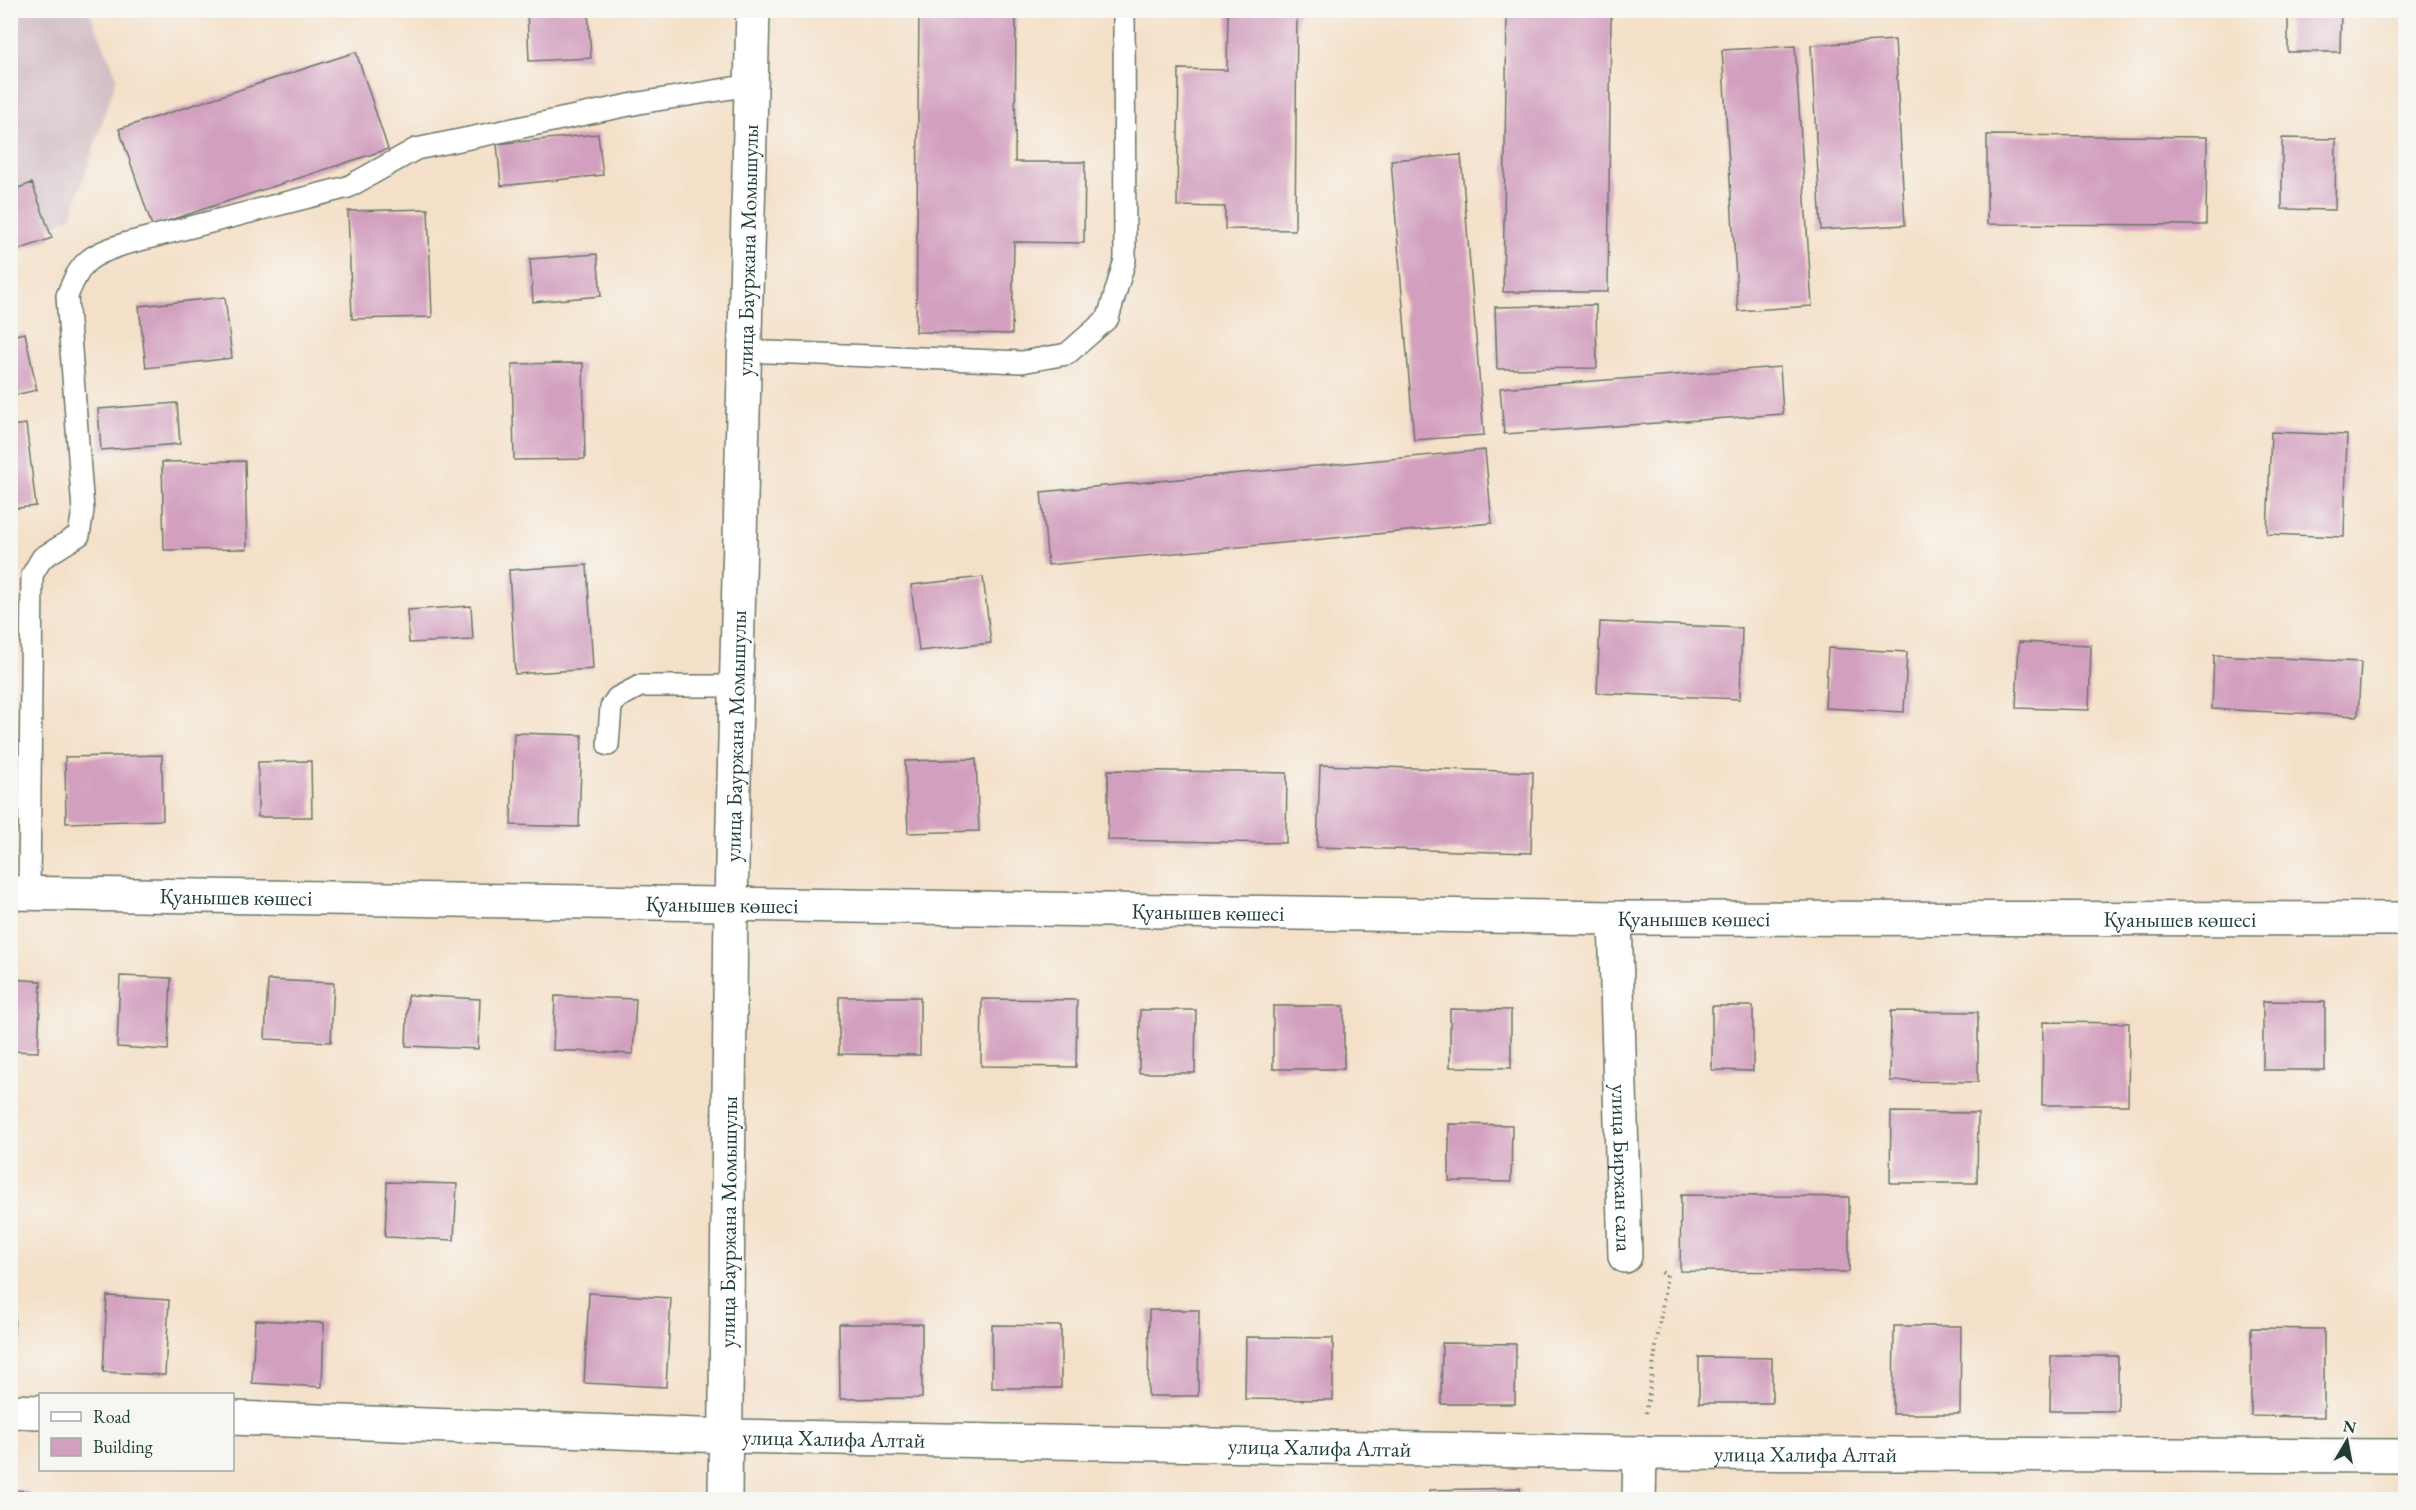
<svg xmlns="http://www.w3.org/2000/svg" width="2416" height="1510" font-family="'EB Garamond',serif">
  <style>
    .industrial { fill: #d2bdc5 }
    .building { fill: #d29fbe }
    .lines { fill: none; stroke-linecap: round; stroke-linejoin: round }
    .lane-casing { stroke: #6a7668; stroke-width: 24 }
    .street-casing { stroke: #6a7668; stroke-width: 36 }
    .secondary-casing { stroke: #6a7668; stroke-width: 36 }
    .path { stroke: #6a7668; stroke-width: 4; stroke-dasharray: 1.5 4.5; stroke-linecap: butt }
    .lane { stroke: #fff; stroke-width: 21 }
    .street { stroke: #fff; stroke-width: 33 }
    .secondary { stroke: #fff; stroke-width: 33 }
    .labels { text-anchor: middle; stroke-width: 4.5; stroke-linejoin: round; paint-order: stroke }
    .street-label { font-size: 22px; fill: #1f3d34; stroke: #f6f6f2 }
  </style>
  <rect width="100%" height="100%" fill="#f6f6f2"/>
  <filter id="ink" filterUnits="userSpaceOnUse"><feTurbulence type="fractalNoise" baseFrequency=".0167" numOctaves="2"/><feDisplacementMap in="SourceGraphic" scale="12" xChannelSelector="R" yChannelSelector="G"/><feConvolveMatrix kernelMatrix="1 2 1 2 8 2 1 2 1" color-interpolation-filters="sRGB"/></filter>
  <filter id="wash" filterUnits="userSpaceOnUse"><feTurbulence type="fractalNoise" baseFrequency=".008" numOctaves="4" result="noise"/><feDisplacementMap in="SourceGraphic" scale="24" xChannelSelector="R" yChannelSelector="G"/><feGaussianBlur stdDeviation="1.35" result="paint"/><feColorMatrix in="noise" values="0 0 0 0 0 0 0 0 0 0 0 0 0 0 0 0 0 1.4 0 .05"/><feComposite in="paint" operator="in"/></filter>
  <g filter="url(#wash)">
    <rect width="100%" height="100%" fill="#f4e0c8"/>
    <path class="industrial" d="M11 11H89L117 77 71 217 11 245Z"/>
    <g id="blocks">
      <path class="building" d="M527 10H588L591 58 529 61Z
        M919 10H1016L1015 162H1085L1084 243 1014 242 1012 334 916 332Z
        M1228 10H1297L1295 230 1225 229V207L1177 206 1179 69 1227 70Z
        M1507 10H1611L1608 292H1503Z
        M2288 10H2341L2340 52H2288Z
        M1895 40 1905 225 1821 230 1811 45Z
        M1795 46 1812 306 1738 311 1722 50Z
        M356 52 388 149 152 226 119 129Z
        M598 134 603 175 501 186 497 144Z
        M1987 135 2207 137 2206 225 1987 224Z
        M2282 138 2336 139 2335 210 2282 209Z
        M1461 155 1484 435 1414 440 1391 160Z
        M32 183 52 238 10 253V191Z
        M428 209 432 317 352 319 348 211Z
        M597 254 601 296 533 302 530 259Z
        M225 297 232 358 146 368 139 306Z
        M1596 305 1597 368 1497 369 1495 307Z
        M25 333 37 390 10 396V336Z
        M583 363 585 459 514 460 512 364Z
        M1780 367 1783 414 1504 434 1500 388Z
        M177 403 180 444 101 450 98 409Z
        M26 424 36 506 10 509V426Z
        M2271 432 2347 435 2344 537 2267 534Z
        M1485 450 1492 523 1048 565 1041 492Z
        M245 461 247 549 164 550 162 462Z
        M587 565 593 669 515 674 509 570Z
        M983 577 991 643 919 651 911 585Z
        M471 606 473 640 409 643 407 610Z
        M1600 622 1742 628 1740 699 1597 693Z
        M2019 642 2091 645 2089 710 2016 708Z
        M1828 648 1907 652 1904 712 1825 708Z
        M2214 655 2361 662 2358 716 2212 709Z
        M514 733 582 735 579 827 511 825Z
        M162 755 163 820 66 823 65 757Z
        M976 759 979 831 908 833 905 761Z
        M311 761 312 817H258V762Z
        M1320 765 1533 772 1531 853 1317 847Z
        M1108 770 1287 773 1286 843 1108 840Z
        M120 976 171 978 168 1050 117 1047Z
        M10 979 41 981 38 1052 10 1051Z
        M268 980 334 983 331 1042 265 1039Z
        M408 995 480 999 478 1049 406 1046Z
        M555 996 636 999 633 1054 553 1050Z
        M839 997H920V1055L839 1054Z
        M982 999 1077 1000 1076 1067 981 1066Z
        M2263 1001 2325 1002V1070H2263Z
        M1273 1006H1344V1069H1273Z
        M1712 1006H1753V1071L1712 1070Z
        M1450 1009 1511 1010V1068L1450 1067Z
        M1140 1010H1196L1195 1073H1139Z
        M1891 1011 1978 1012V1082L1890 1081Z
        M2043 1022 2129 1023 2128 1105H2042Z
        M1891 1112 1978 1113 1977 1183H1890Z
        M1449 1124 1512 1125 1511 1182 1449 1181Z
        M387 1182 457 1184 454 1240 385 1237Z
        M1681 1195 1849 1197V1272L1680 1271Z
        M589 1293 671 1298 666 1387 584 1383Z
        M107 1296 169 1300 165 1375 103 1372Z
        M1149 1310H1199L1198 1396H1148Z
        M10 1315H15L12 1365H10Z
        M255 1320 324 1323 322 1387 252 1383Z
        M839 1324H922V1398L840 1399Z
        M992 1325 1061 1326V1388H992Z
        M1894 1326H1961L1960 1414H1893Z
        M2251 1328 2324 1329V1417L2251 1416Z
        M1246 1337 1333 1338V1400L1245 1399Z
        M1442 1343 1516 1344 1515 1404H1441Z
        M2051 1356H2118V1411H2050Z
        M1699 1357 1772 1358V1403H1699Z
        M1520 1488V1500H1429V1490Z
        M10 1490 29 1491 28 1500H10Z"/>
    </g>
  </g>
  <g filter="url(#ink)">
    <use href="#blocks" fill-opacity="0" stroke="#6a7668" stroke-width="1.5"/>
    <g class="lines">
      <g class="lane-casing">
        <path id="lane" d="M745 351 1022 362 1067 354 1108 318 1125 260 1124 10
          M608 745 611 707 617 698 640 686H736
          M29 894 32 575 42 558 79 535 83 510 67 296C81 261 88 256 124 244L348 187 416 149 639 103 751 85"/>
      </g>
      <g class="street-casing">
        <g id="street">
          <path id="s1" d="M1615 918 1625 1256"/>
          <path d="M10 1411 40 1412"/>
          <path id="s2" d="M232 1418 726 1436 1640 1453 2406 1456"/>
          <path id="s3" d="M725 1500 731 903 753 10"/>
          <path d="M1639 1500 1640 1453"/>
        </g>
      </g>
      <g class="secondary-casing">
        <g id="secondary">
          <path id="s4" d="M10 893 1615 918 2406 919"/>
        </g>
      </g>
      <path class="path" d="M1646 1413 1667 1275 1661 1272"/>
      <use href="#lane" class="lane"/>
      <use href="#street" class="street"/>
      <use href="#secondary" class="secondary"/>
    </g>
  </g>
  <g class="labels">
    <g class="street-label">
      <text dy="8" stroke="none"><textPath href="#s3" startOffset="1250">улица Бауржана Момышулы</textPath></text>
      <text dy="8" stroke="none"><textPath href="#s3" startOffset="764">улица Бауржана Момышулы</textPath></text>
      <text dy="8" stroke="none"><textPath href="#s4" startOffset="226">Қуанышев көшесі</textPath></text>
      <text dy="8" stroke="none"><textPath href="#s4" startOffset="712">Қуанышев көшесі</textPath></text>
      <text dy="8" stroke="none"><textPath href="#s4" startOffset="1198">Қуанышев көшесі</textPath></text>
      <text dy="8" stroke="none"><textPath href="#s4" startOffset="1684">Қуанышев көшесі</textPath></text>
      <text dy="8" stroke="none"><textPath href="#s4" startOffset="2170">Қуанышев көшесі</textPath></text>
      <text dy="8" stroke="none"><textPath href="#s1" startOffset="250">улица Биржан сала</textPath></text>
      <text dy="8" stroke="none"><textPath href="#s3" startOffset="278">улица Бауржана Момышулы</textPath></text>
      <text dy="8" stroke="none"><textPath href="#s2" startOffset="602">улица Халифа Алтай</textPath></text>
      <text dy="8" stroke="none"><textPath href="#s2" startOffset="1088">улица Халифа Алтай</textPath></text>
      <text dy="8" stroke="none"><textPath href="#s2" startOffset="1574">улица Халифа Алтай</textPath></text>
    </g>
  </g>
  <rect width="2416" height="1510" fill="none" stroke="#f6f6f2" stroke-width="36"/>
  <rect x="39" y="1393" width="195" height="78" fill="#f6f6f2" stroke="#a0aca6" stroke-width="1.5"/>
  <rect x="51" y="1412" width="30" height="9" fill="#ffffff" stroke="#a0aca6" stroke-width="1.5"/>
  <text x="93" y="1423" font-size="18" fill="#1f3d34">Road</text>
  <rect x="51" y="1438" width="30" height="18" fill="#d29fbe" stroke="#a0aca6" stroke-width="1.5"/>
  <text x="93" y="1453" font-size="18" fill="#1f3d34">Building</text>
  <g transform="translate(2347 1441) rotate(10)" stroke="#f6f6f2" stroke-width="4.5" paint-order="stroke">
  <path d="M0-4.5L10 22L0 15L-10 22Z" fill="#1f3d34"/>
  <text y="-9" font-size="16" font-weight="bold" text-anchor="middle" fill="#1f3d34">N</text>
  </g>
</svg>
